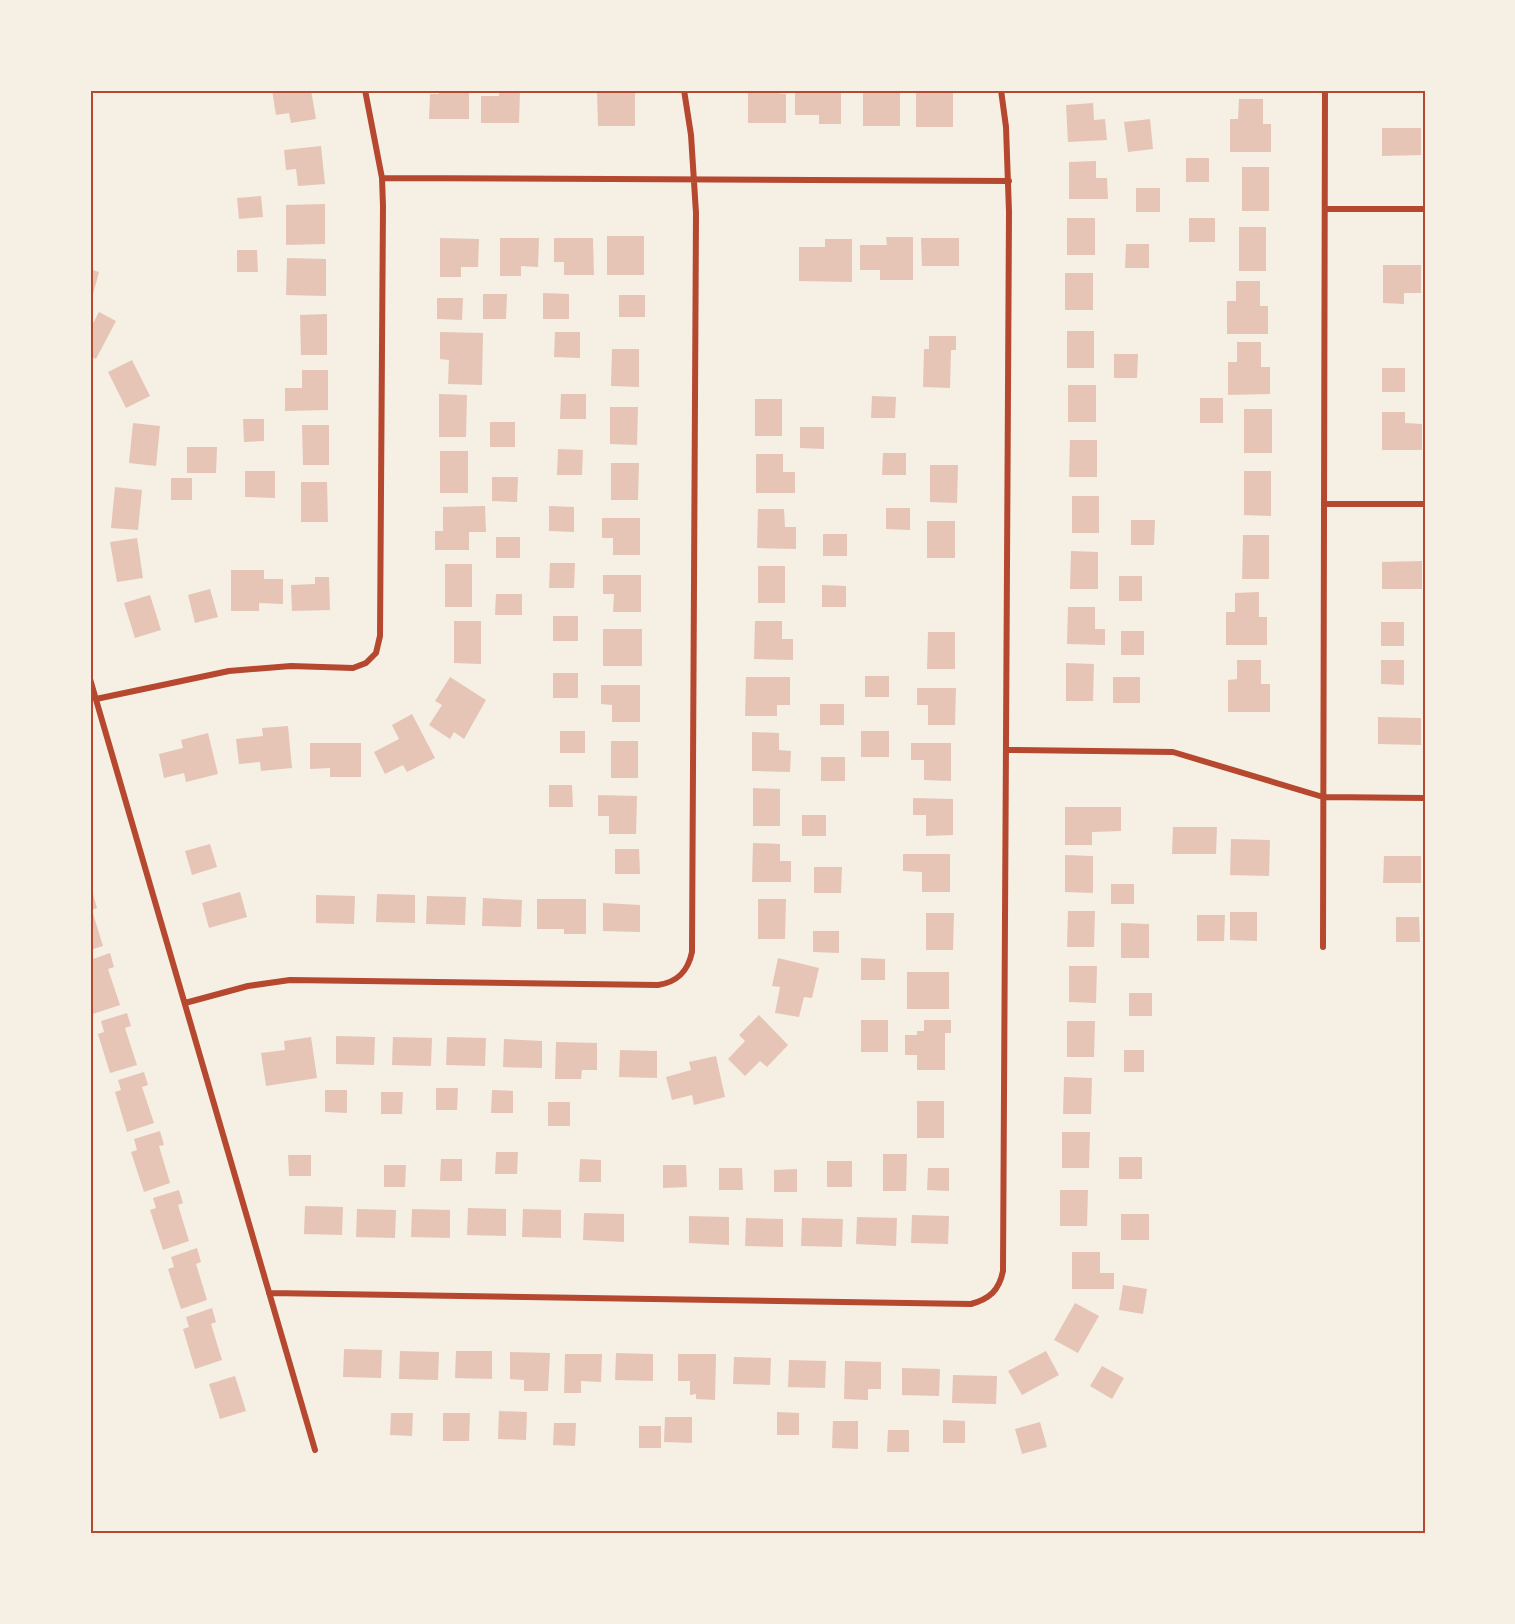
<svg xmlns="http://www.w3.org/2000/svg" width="1515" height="1624" font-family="Lato,sans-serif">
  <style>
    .building { fill: #e6c5b7 }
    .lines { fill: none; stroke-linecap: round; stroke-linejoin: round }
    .minor { stroke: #b5482f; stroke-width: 6 }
    .neatline { fill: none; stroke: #b5482f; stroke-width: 2 }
  </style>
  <rect width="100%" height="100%" fill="#f6efe4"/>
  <path class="building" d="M272 90H311L316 119 291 123 289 113 276 115Z
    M439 90H469V119H429L430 94H439Z
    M499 90H520L519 123H481V96H499Z
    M597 90H635V126H598Z
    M748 90 786 94V123H748Z
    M795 90H841V124H819V115H795Z
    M863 90H900V126H863Z
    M916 90H953V127H916Z
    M1239 99H1263V124H1271V152H1230V119H1238Z
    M1093 103 1094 120 1105 119 1107 140 1068 142 1066 105Z
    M1150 119 1153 149 1128 152 1124 122Z
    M1382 128H1421V155L1382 156Z
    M321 146 325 184 298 186 296 169 286 170 284 150Z
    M1186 158H1209V182H1186Z
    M1096 161V178H1107L1108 199H1069V162Z
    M1242 167H1269V211H1242Z
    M1136 188H1160V212H1136Z
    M261 196 263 217 239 219 237 198Z
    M325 204V244L286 245V205Z
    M1067 218H1095V255H1067Z
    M1189 218H1215V242H1189Z
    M1239 227H1266V271H1239Z
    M607 236H644V275H607Z
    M886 237H913V280H880V270H860V245H887Z
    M440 238 479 239 478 267H461V277H440Z
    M500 238H539L538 267 521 266V276H500Z
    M554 238H593L594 275H564V262H554Z
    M921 238H959V266H922Z
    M825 239H852V282L799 281V247H825Z
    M1126 244H1149V268H1125Z
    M237 250H257L258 272H237Z
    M287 258 326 259V296L286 295Z
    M1383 265H1421V293H1404V304L1383 303Z
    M90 269 99 272 92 298H90Z
    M1065 273H1093V310H1065Z
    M1236 281H1260V306H1268V334H1227V301H1236Z
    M543 293 569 294V319H543Z
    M483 294H507L506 319H483Z
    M619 295H645V317H619Z
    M437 298H463L462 320 437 319Z
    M99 312 116 321 96 359 90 356V329Z
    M327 314V355H301L300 315Z
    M1067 331H1094V368H1067Z
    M440 332 483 333 482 385 448 384 449 360 440 359Z
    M555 332H580V358L554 357Z
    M929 336H956V350H951L950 388 923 387 924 349H929Z
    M1237 342H1261V367H1270V394L1228 395V362H1237Z
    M612 349H639V387L611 386Z
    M1114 354H1138L1137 378H1114Z
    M132 360 150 396 126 408 108 372Z
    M1382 368H1405V392H1382Z
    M302 370H328V410L285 411V388H302Z
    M1068 385H1096V422H1068Z
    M439 394 467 395 466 437H439Z
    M561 394H586V419H560Z
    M872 396 896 397 895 418H871Z
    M1200 398H1223V423H1200Z
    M755 399H782V436H755Z
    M610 407H638L637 445 610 444Z
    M1244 409H1272V453H1244Z
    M1382 412H1405V423L1422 424V450H1382Z
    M243 419H264V441L244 442Z
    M490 422H515V447H490Z
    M133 423 160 426 156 466 129 463Z
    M302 425H329V465H303Z
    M800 427H824V449L800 448Z
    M1070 440H1097V477H1069Z
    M187 447H217L216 473H187Z
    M558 449 583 450 582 475H557Z
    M440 451H468V493H440Z
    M883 453H906V475H882Z
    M756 454H783V472H795V493H756Z
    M611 463H639L638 500H611Z
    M930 465H958L957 503 930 502Z
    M245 471H275V498L245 497Z
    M1244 471H1271V516L1244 515Z
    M492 477H518L517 502 492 501Z
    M171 478H192V500H171Z
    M301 482H327L328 522H301Z
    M115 487 142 490 138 530 111 528Z
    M1072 496H1099V533H1072Z
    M485 506 486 532H469V550H435V531H443V507Z
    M549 506 574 507V532L549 531Z
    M886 508H910V530L886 529Z
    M758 509H784L785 527H796V549L757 548Z
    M602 518H640V555H613V538H602Z
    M1131 520H1155L1154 545H1131Z
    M927 521H955V558H927Z
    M823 534H847V556H823Z
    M1243 535H1269V579H1242Z
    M496 537H520V558H496Z
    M137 538 143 578 117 582 110 542Z
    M1071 551 1098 552V589H1070Z
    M1422 561V589H1382V562Z
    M550 563H575L574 588H549Z
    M445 564H472V607H445Z
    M758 566H785V603H758Z
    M231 570H264V579H283V604L259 603V611H231Z
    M603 575H641V612H613L614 594H603Z
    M1119 576H1142V601H1119Z
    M315 577H329L330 610 292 611 291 585 315 584Z
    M822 585 846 586V607H822Z
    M210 589 218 617 195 623 188 595Z
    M1259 592V617H1267V645H1226V612H1235V593Z
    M496 594H522V615H495Z
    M150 595 161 630 135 638 124 603Z
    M1068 607H1095V629H1105V645L1067 644Z
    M553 616H578V641H553Z
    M454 621H481V664L454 663Z
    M755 621H782V639H793V660L754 659Z
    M1381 622H1404V646H1381Z
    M603 629H642V666H603Z
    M1121 631H1144V655H1121Z
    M928 632H955V669H927Z
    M1237 660H1261V684H1270V712H1228V680L1237 679Z
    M1381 660H1404V685L1381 684Z
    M1066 663 1094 664 1093 701H1066Z
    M553 673H578V698H553Z
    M865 676H889V697H865Z
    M450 677 486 700 464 739 454 732 450 739 429 725 442 705 435 701Z
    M746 677H790V705H777V716H745Z
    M1113 677H1140V703H1113Z
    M601 685H640V722H612V705L601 704Z
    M917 688H956L955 725H928V705H917Z
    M820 704H844V725H820Z
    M412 714 435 758 407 772 403 765 385 774 374 752 399 739 392 725Z
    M1378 717 1421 718V745L1378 744Z
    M288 726 292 768 261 771 260 762 239 764 236 739 263 736 262 728Z
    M560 731H585V753H560Z
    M861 731H889V757H861Z
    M752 732 779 733V750L791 751 790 772 752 771Z
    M208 733 218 774 186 782 184 773 164 778 159 754 183 748 181 740Z
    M611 741H638V778H611Z
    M310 743H361V777H330V768L310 769Z
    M911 743H951V781L924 780V760H911Z
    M821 757H845V781H821Z
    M549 785H572L573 807H549Z
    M753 788 780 789V826H753Z
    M598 795 637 796 636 834H609V816H598Z
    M913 798 953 799V835L926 836V815H913Z
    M1065 807H1121V831L1092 832V845H1065Z
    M802 815H826V836H802Z
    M1173 827H1217L1216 854H1172Z
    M1231 839 1270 840 1269 876 1230 875Z
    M753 843 780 844V861H791V882H752Z
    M210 844 217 867 192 875 185 851Z
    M615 849H639L640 874H615Z
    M903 854H950V892H922V872L903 871Z
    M1065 855 1093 856V893L1065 892Z
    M1384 856H1421V883H1383Z
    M814 867H842L841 893H814Z
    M1111 884H1134V904H1111Z
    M240 892 247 917 209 928 202 903Z
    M93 894 97 908 92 910 103 946 90 950V895Z
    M377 894 415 895V923L376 922Z
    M316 895 355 896 354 924 316 923Z
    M427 896 466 897 465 925 426 924Z
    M483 898 522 900 521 927 482 926Z
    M537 899H586V934H564V929H537Z
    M758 899H786L785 939H758Z
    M603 903 640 905V932L603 931Z
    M1068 911H1095L1094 947H1067Z
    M1230 912H1257V941L1230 940Z
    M926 913H954L953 950H926Z
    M1197 915H1225L1224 941H1197Z
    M1396 917H1419L1420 942H1396Z
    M1121 923 1149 924V958H1121Z
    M813 931H839V953L813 952Z
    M110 953 114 967 108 969 120 1005 93 1014 90 1004V960Z
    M778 958 819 968 812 998 804 997 799 1017 775 1013 780 987 772 986Z
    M861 958 885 959V980H861Z
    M1069 966H1097L1096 1003 1069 1002Z
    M907 972H949V1009H907Z
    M1129 993H1152V1016H1129Z
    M127 1013 131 1026 125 1028 137 1065 110 1073 98 1034 104 1032 101 1021Z
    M759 1015 788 1045 767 1067 760 1061 745 1076 728 1059 745 1041 739 1035Z
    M861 1020H888V1052H861Z
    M924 1020H951V1033H945V1070H917V1055H905V1035H917V1031H924Z
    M1067 1021H1095L1094 1057H1067Z
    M336 1036 375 1037 374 1065 336 1064Z
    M311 1037 317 1078 266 1086 261 1053 285 1050 284 1041Z
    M393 1037 432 1038 431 1066 392 1065Z
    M447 1037 486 1038 485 1066 446 1065Z
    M504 1039 542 1041V1068L503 1067Z
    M556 1042 597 1043V1070H582L581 1079H555Z
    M620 1050 657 1051V1078L619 1077Z
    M1124 1050H1144V1072H1124Z
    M716 1056 725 1097 694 1105 692 1095 672 1100 666 1077 691 1070 689 1062Z
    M144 1072 148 1085 142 1087 154 1123 127 1132 115 1092 121 1090 118 1080Z
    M1064 1077 1092 1078 1091 1114H1063Z
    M436 1088H458L457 1110H436Z
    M325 1090H347V1113L325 1112Z
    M492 1090 513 1091V1113H491Z
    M381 1092H403L402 1114H381Z
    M917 1101H944V1138H917Z
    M548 1102H570V1126H548Z
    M160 1131 164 1145 159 1146 170 1183 144 1192 131 1152 137 1150 134 1139Z
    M1062 1132H1090L1089 1168H1062Z
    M496 1152H518L517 1174H495Z
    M883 1154H907L906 1191H883Z
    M288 1155H311V1176H289Z
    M1119 1157H1142V1179H1119Z
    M441 1159H462V1181H440Z
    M580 1159 601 1160V1182H579Z
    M827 1161H852V1187H827Z
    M384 1165H406L405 1187H384Z
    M663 1165H686L687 1187 663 1188Z
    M719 1168H742L743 1190H719Z
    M928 1168H949V1191L927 1190Z
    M797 1169V1192H774V1170Z
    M179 1190 183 1203 178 1205 189 1241 163 1250 150 1210 156 1208 153 1198Z
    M1060 1190H1088L1087 1226H1060Z
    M305 1206 343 1207 342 1235 304 1234Z
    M468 1208 506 1209V1236L467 1235Z
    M357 1209 396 1210 395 1238 356 1237Z
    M412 1209 450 1210V1238L411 1237Z
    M523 1209 561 1210V1238L522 1237Z
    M584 1213 624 1214V1242L583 1240Z
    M1121 1214H1149V1240H1121Z
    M912 1215 949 1216 948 1244 911 1243Z
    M689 1216 729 1217V1245L689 1243Z
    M857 1217 897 1218 896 1246 856 1244Z
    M746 1218 783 1219V1247L745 1246Z
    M802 1218 843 1219 842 1247 801 1246Z
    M197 1248 201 1262 196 1264 207 1300 181 1309 168 1269 174 1267 171 1257Z
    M1072 1252H1100V1273H1114V1289H1072Z
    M1123 1285 1147 1289 1143 1314 1119 1310Z
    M1075 1303 1099 1316 1078 1353 1054 1340Z
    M212 1308 216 1322 211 1324 222 1360 195 1369 183 1329 189 1327 186 1317Z
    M344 1349 382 1350 381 1378 343 1377Z
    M400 1351 439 1352 438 1380 399 1379Z
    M456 1351H492V1379L455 1378Z
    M1046 1351 1059 1375 1022 1395 1008 1371Z
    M510 1352 550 1353 548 1391H524V1380L510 1379Z
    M616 1353 653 1354V1381L615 1380Z
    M565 1354H602L601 1382 581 1381V1393H564Z
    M678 1354H716L715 1400 696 1399V1394L690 1395V1381H678Z
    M734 1357 771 1358 770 1385 733 1384Z
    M789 1360 826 1361 825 1388 788 1387Z
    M845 1361 881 1362V1389H868V1400L844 1399Z
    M1102 1366 1124 1378 1112 1399 1090 1386Z
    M902 1368 940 1369 939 1396 902 1395Z
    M953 1375 997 1376 996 1404 952 1403Z
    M235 1376 246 1411 220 1419 209 1384Z
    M499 1411 527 1412 526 1440 498 1439Z
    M777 1412 799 1413V1435H777Z
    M391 1413H413L412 1436 390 1435Z
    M443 1413H470L469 1441H443Z
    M665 1417H692V1443L664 1442Z
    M943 1420 965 1421V1443H943Z
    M833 1421H858V1449L832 1448Z
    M1040 1422 1047 1447 1022 1454 1015 1429Z
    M554 1423H576L575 1446 553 1445Z
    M639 1426H661V1448H639Z
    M888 1430H909V1452H887Z"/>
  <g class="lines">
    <path class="minor" d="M382 178 1009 181
      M1325 209H1425
      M1324 504H1425
      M90 679 315 1450
      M96 699 229 671 291 666 353 668 366 663 376 653 380 636 383 206 382 178 365 90
      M1008 750 1173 752 1323 797 1425 798
      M1323 947 1325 90
      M185 1003 248 986 290 980 658 985C678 982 688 971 692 952L696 213 691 135 684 90
      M269 1293 971 1304C989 1299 999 1291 1003 1271L1009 212 1006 127 1001 90"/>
  </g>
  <rect width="1515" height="1624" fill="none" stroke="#f6efe4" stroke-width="183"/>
  <rect x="92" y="92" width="1332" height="1440" class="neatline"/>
</svg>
